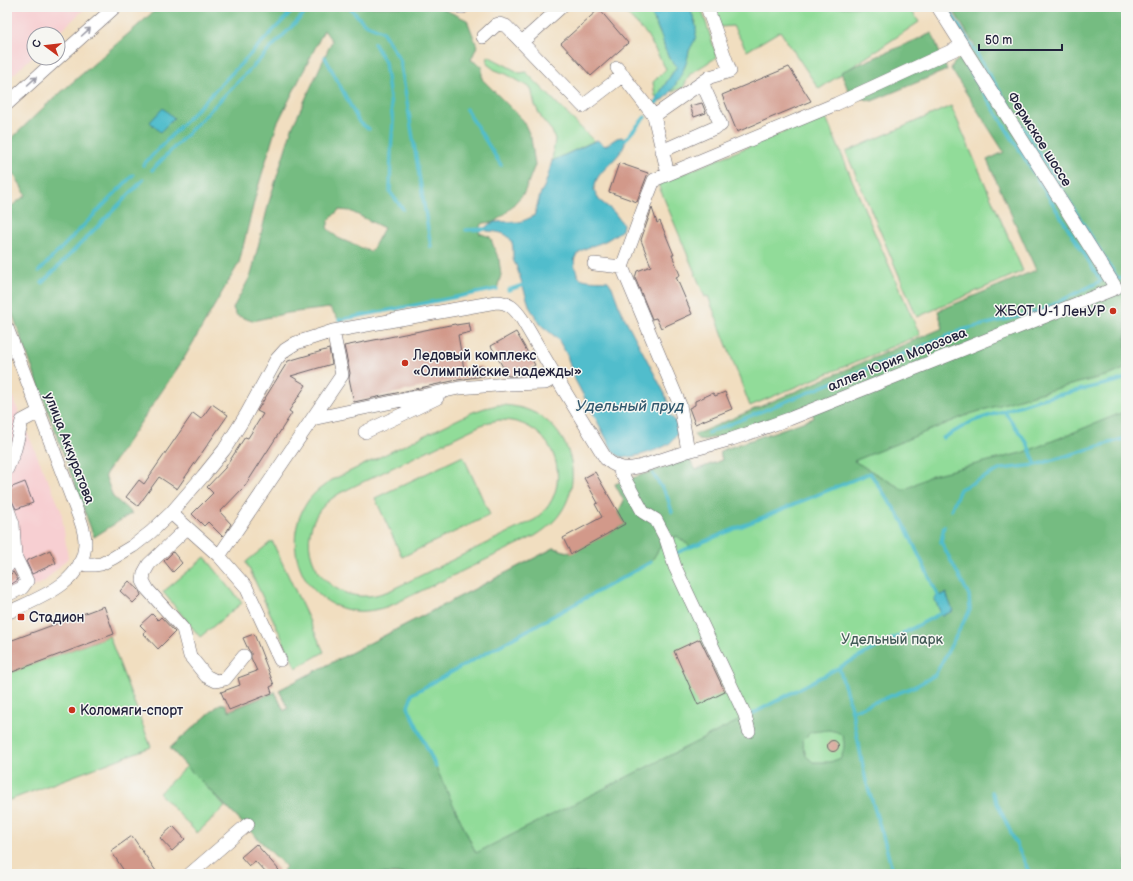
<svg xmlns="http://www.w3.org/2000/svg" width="1133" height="881" font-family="'Balsamiq Sans',sans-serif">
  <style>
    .built { fill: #f7cfd2 }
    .green { fill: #91dc99; stroke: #5a7f6a; fill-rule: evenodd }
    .forest { fill: #74bc81; stroke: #4b6f5e; fill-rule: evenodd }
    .water { fill: #51bdcc; stroke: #3a7084 }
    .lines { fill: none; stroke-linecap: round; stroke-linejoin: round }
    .stream { stroke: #51bdcc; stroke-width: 3.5 }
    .building { fill: #d2998a }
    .minor-casing { stroke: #6a646a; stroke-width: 14 }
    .minor { stroke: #fff; stroke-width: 13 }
    .oneway { stroke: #9c9ca7 }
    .poi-dot { fill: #c8321e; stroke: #f6f6f2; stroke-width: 1.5 }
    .labels { text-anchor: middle; stroke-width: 3; stroke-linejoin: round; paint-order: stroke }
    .street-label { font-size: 14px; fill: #22223b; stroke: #f6f6f2 }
    .poi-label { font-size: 14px; fill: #22223b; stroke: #f6f6f2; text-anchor: start }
    .park-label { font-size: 14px; fill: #435a57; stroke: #f6f6f2 }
    .water-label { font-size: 15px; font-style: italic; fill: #32586e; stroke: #f6f6f2 }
  </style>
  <rect width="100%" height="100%" fill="#f6f6f2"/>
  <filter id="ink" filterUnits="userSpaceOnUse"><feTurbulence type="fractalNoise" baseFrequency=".025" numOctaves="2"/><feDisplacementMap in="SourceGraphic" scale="8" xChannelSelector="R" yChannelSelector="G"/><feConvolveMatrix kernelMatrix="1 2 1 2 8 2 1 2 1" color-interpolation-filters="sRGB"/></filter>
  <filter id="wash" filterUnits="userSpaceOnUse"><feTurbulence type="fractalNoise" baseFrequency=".012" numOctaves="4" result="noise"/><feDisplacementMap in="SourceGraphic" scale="16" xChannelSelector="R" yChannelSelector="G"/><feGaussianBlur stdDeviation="0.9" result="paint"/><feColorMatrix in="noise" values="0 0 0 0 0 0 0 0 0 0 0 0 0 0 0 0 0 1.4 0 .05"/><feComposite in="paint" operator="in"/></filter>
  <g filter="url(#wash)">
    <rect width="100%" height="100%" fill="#f1dec0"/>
    <path class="built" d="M7 7H87L57 34H34V55L13 75 7 74Z
      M7 381 22 421 61 510 68 558 45 581 7 599Z"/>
    <path class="green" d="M620 7H641L648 12 653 17 662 38 665 49 669 58 677 66 657 97 655 96 653 82 666 69 647 35Z
      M688 7H701L717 57 690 74 683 88 670 92 685 66 696 22Z
      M715 7H909L919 22 819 89 780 31 747 51 733 26 720 27Z
      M1126 7V874H287L283 870 286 867 204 784 225 807 197 833 159 793 187 766 170 748 220 704H225L229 711 275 692 284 711 288 708 279 690 554 548 571 553 625 524 618 512 624 501 615 484 689 459 696 470 722 460 720 451 815 418 1080 320Z
      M488 56 520 73 526 72 594 141 552 161 555 139 552 131 542 119 535 105 531 88 506 74 495 70 487 64Z
      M951 106 1023 271 917 317 846 152Z
      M825 115 872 227 920 335 750 406 708 296 705 297 658 184Z
      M498 405C507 405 516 406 525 409 566 422 585 472 563 509 556 521 546 529 535 536L394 604C382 609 369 612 356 611 301 605 277 539 311 497 317 490 325 485 332 480L473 412 485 408ZM499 420C510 420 520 422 529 427 559 443 567 485 545 510 542 513 538 516 536 519L389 591C382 593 375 596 368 596 330 599 300 561 312 525 317 510 327 501 340 493L479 426 489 422Z
      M463 456 490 515 402 557 375 498Z
      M272 541 324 652 296 668 246 562Z
      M205 557 242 603 200 637 163 592Z
      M109 636 151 747 7 801V674Z"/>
    <path class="forest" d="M159 7H439L467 20 477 46 471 60 482 66V79L523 120 531 138 535 165 524 193 505 214 494 222 484 223 480 226 479 233 490 237 499 260 501 275 497 289 339 320 330 308 288 313 252 321 236 315 233 308 251 275 269 202 292 128 332 41 324 30 277 124 256 194 239 263 183 360 105 475 113 497 132 513 94 537 7 299V206L9 208 26 195 7 161V143L43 108ZM339 210 350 211 384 228 371 252 338 238 327 228 329 220Z
      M951 7H1126V368L1113 374 1036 394 970 414 854 461 904 490 932 475 1025 452 1126 411V874H287L283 870 286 867 189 769 170 748 220 704H225L229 711 275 692 284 711 288 708 279 690 554 548 571 553 625 524 618 512 624 501 615 484 689 459 696 470 722 460 720 451 814 418 810 406 731 434 704 440 698 439 694 435 943 328 938 311 1036 270 987 160 1004 152 951 69 953 64 975 46ZM870 473 902 520 945 611 752 714 476 853 408 708 412 694 651 562 662 544 677 536 691 547ZM829 730C832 731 836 731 839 733 847 739 844 750 841 758L830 762H813L806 756 802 741 811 732Z
      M932 33 947 70 872 101 850 95 841 72Z"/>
    <path class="water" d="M641 7H665L669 8 671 7H689C693 16 697 24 696 34 696 40 691 46 689 51 688 56 687 62 685 66 681 75 668 103 657 102L656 100 657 97 677 66 669 58 665 49 662 38 653 17 648 12Z
      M163 108 174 118 160 132 150 122Z
      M622 137 625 140C626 154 602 167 596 181 595 184 595 187 594 190L599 200 613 211 623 224 622 230C616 234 610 239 603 242 591 247 570 250 575 267 576 270 577 274 578 276 582 282 601 280 608 281L612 287 620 309 665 394 669 406V414C675 420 677 424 678 433 675 436 673 441 670 443 663 449 631 459 623 457 618 456 615 454 613 451L573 376 567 355 558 339 541 325 530 308 516 265C512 260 513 256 513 250 513 233 500 232 487 231L485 229C490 218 509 223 519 222 524 221 529 218 534 216L541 192 544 187 547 179 552 161 597 140 605 146 617 138Z
      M946 593 953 611 942 616 934 598Z"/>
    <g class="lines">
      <path class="stream" d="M947 7 1118 279 1126 276
        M350 8 365 24 382 31 400 60 431 247
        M309 9 311 7
        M374 43 385 62 393 122 391 151 390 192 403 209
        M325 57 359 122 369 129
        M654 105 657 102
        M466 109 501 165
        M625 140 645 117
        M143 165 296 7
        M152 170 307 11
        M466 230 485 229
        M39 271 133 175
        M42 283 143 180
        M508 290 523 285
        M339 320 497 289
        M1004 411 1027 443 1036 465
        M708 433 962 330 1040 311 1101 281 962 58
        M943 438 973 421 1037 400 1114 382 1126 378
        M653 474 667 496 672 512
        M951 510 960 489 1001 469 1036 465 1126 438
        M674 554 870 473 902 520 940 600
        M839 668 852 711 866 781 885 843 893 874
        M852 711 916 686 935 675 970 610 969 595 941 542 944 526
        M752 714 943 612
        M436 767 408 707 412 694 651 562
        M992 792 1030 874"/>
    </g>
    <g id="blocks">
      <path class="building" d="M599 9 628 43 591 76 561 43Z
        M789 67 811 101 737 132 722 95Z
        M702 103 706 113 694 117 690 106Z
        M619 163 648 173 637 202 609 192Z
        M652 208 657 223 660 221 674 255H672L680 275 676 277 692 314 661 328 656 318 652 319 635 278 637 271 651 266 641 240Z
        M469 323 471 332 458 335 464 369 482 366 484 376 457 380 354 402 349 378 350 373 344 346 455 324 456 325Z
        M516 332 535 365 518 376H508L491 346Z
        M329 349 332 364 291 376 306 385 289 411 292 413 245 486 220 512 231 524 227 531 222 536 208 522 204 526 192 514 213 493 207 487 225 468 245 437 248 438 263 414 257 411 288 361Z
        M725 392 732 409 695 424 689 408 695 405V401L713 393 715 396Z
        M212 404 228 415 177 489 159 477 138 506 126 497 139 480 144 484 193 413 201 419Z
        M595 472 625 524 571 554 563 538 602 517 595 504 598 503 584 478Z
        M25 482 33 503 16 509 12 501 7 499V489Z
        M50 550 56 563 32 574 26 561Z
        M173 552 182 563 173 572 164 561Z
        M13 572 18 580 10 585 7 579V575L11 574Z
        M129 581 139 590 141 595 133 603 120 591Z
        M104 606 114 634 7 674V642Z
        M152 614 158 620 161 617 175 632 158 649 143 633 146 631 140 625Z
        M254 634 274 685 270 687 272 693 229 710 221 692 240 685 238 678 257 671 251 658V653L248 649 243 638Z
        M700 639 725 692 698 705 674 651Z
        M827.5 746a5.5 5.5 0 1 1 11 0a5.5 5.5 0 1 1-11 0Z
        M173 826 185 839 172 851 160 838Z
        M132 836 158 874H126L111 851Z
        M256 844 279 870 274 874H267L255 861 249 866 241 857Z"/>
    </g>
  </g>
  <g filter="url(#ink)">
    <use href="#blocks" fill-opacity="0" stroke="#6a646a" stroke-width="1"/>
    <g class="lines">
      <g class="minor-casing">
        <path id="minor" d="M460 7H463
          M483 37 496 25 499 24 506 26 583 106 623 75
          M522 42 561 7
          M58 58 115 7
          M617 68 654 116 668 174
          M7 104 58 58
          M654 116 710 77 730 71 707 7
          M662 151 721 125 702 83
          M645 203 654 180 836 104 962 46
          M594 264 622 267
          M7 328 81 522C83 528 85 536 85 543 84 584 38 598 7 613
          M312 419 459 388 508 384 545 383 556 377
          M365 432 437 398
          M688 451 732 439 789 419 1116 288 938 7
          M618 467 643 512 656 520 666 539 675 567 745 715 749 731
          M7 469 15 449 22 421 39 412
          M7 507 13 524 15 556 7 567
          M171 513 219 556 246 587 280 660
          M187 528 149 564 144 573 143 581 148 590 183 629 190 656 206 676 216 681 225 679 244 656
          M219 556 342 375 333 331
          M80 562 87 565H94L101 564 113 558 133 546 151 532 171 513 203 476 224 450 246 415 276 360 285 350 296 343 333 331 496 302C509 302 515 309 522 319L556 377 606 459C623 474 636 468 655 462 666 458 677 455 688 451L680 405 622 267 644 207
          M7 595 22 588 27 581 15 556
          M190 874 248 824"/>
      </g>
      <use href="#minor" class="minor"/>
    </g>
    <defs><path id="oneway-shaft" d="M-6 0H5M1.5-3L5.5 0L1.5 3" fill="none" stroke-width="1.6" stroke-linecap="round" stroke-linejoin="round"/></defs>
    <g class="oneway">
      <use href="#oneway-shaft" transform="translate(86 32) rotate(-42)"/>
      <use href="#oneway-shaft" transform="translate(32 81) rotate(-42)"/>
    </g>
  </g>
  <g class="poi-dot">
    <circle cx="1113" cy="311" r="4"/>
    <circle cx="405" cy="363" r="4"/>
    <rect x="17" y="613" width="8" height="8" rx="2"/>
    <circle cx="72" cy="710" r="4"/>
  </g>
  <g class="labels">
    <g class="street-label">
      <text transform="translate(1040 139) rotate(58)" y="5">Фермское шоссе</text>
      <text transform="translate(897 359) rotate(-22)" y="5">аллея Юрия Морозова</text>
      <text transform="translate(70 448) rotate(69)" y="5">улица Аккуратова</text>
    </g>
    <g class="poi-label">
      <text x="1105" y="316" text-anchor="end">ЖБОТ U-1 ЛенУР</text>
      <text x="413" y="360">Ледовый комплекс<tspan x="413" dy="16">«Олимпийские надежды»</tspan></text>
      <text x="29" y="622">Стадион</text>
      <text x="80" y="715">Коломяги-спорт</text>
    </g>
    <g class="park-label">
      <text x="892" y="644">Удельный парк</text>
    </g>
    <g class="water-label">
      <text x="630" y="411">Удельный пруд</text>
    </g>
  </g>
  <rect width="1133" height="881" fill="none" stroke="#f6f6f2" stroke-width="24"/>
  <g transform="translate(46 46) rotate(285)"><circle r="19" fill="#f6f6f2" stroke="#a1a1a9"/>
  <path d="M0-3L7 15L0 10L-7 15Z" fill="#c8321e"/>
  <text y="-6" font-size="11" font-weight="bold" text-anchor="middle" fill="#22223b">С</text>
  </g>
  <path d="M979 44v6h83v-6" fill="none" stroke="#22223b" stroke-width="2"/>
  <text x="985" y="44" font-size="12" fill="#22223b" stroke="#f6f6f2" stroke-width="3" paint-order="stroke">50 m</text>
</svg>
